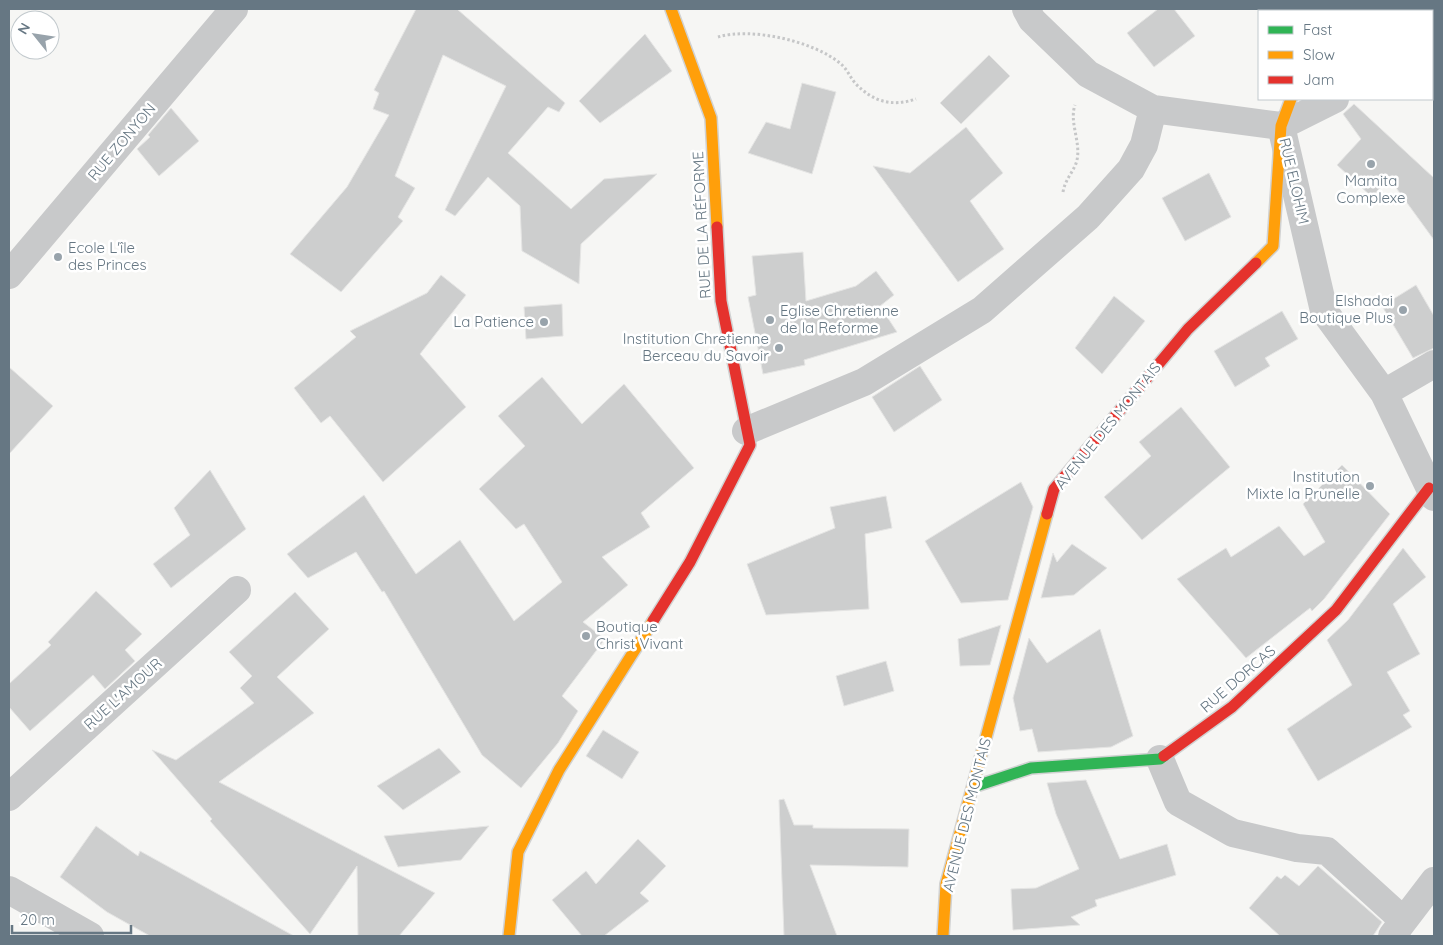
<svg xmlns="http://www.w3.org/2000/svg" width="1443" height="945" font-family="Quicksand,sans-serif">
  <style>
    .building { fill: #cdcece; stroke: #e5e5e4 }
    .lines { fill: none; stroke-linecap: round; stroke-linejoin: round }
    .fast-casing { stroke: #d1d2d2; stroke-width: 14 }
    .slow-casing { stroke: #d1d2d2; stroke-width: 14 }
    .jam-casing { stroke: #d1d2d2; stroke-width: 14 }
    .path { stroke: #c6c7c8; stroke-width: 3; stroke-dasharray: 2.5 2.5; stroke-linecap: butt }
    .street { stroke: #c8c9ca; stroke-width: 28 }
    .fast { stroke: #30b455; stroke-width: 11 }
    .slow { stroke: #ff9f0a; stroke-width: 11 }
    .jam { stroke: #e5322d; stroke-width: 11 }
    .poi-dot { fill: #98a3ab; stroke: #fff; stroke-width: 2 }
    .labels { text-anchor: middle; stroke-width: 5; stroke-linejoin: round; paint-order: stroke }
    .street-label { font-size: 15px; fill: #667783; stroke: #fff }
    .poi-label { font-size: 15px; fill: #667783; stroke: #fff; text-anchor: end }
  </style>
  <rect width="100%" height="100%" fill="#f6f6f4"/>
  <path class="building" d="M416 9H457L565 103 559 112 548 107 508 153 571 209 604 179 657 174 581 244 579 284 522 251 520 206 488 177 455 216 445 210 506 86 443 55 395 176 415 188 398 217 403 221 341 292 290 254 347 187 389 115 373 109 379 93 374 90Z
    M1158 9H1174L1195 36 1154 67 1127 33Z
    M645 34 672 71 600 123 579 101Z
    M989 55 1010 76 961 124 940 103Z
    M802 83 836 92 812 174 748 153 766 122 790 129Z
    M1354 104 1434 178V240L1389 178 1372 197 1337 165 1361 139 1343 114Z
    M171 108 199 141 159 176 137 149 150 137 148 135Z
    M966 127 1003 173 970 201 1004 249 958 282 873 166 910 173Z
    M1209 173 1231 217 1185 241 1162 198Z
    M803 252 806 301 856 286 876 271 894 295 880 306 897 332 804 360 805 365 763 374 748 297 756 295 752 256Z
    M441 275 466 295 420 354 466 407 383 482 330 416 321 423 294 388 356 337 350 331 427 293Z
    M1416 285 1434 316V348L1413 358 1382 306Z
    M1114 296 1145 321 1102 374 1075 348Z
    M562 304 563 336 526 339 524 307Z
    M1282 311 1298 339 1265 358 1270 366 1235 387 1214 351Z
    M920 366 942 400 894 432 872 397Z
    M9 367 53 406 9 454Z
    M542 377 582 424 624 384 694 468 641 513 650 527 602 557 628 585 583 622 605 639 562 696 578 711 558 743 521 788 482 755 384 591 382 592 356 552 308 578 287 554 364 495 416 574 460 540 514 621 562 582 524 524 516 529 479 489 525 446 498 416Z
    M1181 407 1230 467 1142 540 1104 497 1151 456 1139 442Z
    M1342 465 1390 514 1324 599 1312 611 1310 608 1246 658 1177 579 1226 548 1231 557 1279 526 1304 556 1325 542 1303 504Z
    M210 470 246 529 171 588 153 564 190 535 174 508Z
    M1021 482 1033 507 1008 600 961 603 925 541Z
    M886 496 892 528 865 534 869 609 766 615 747 564 835 528 830 507Z
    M1072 544 1107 568 1074 595 1041 598 1053 553 1057 562Z
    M1403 548 1426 577 1393 604 1420 654 1387 672 1410 711 1403 715 1412 727 1318 781 1287 729 1352 685 1327 640 1348 620Z
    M96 591 142 634 125 650 135 661 105 689 93 675 30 731 9 707V684L51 645 48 642Z
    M295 592 329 629 277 677 314 713 219 782 435 893 399 936H358L357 866 310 934 210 821 212 819 152 750 176 760 254 703 240 688 252 676 229 652Z
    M1001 625 990 665 960 666 958 639Z
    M1100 629 1133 736 1111 747 1038 752 1032 729 1020 731 1013 698 1029 638 1047 663Z
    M886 661 894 691 844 706 836 676Z
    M603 730 639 752 622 779 586 756Z
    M439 748 461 772 403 810 377 786Z
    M1086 780 1120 859 1167 844 1176 875 1095 900 1097 906 1071 917 1080 925 1013 930 1011 889 1036 888 1079 869 1056 814 1047 783Z
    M784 799 794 825H813V828L909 829 908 867 810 865 837 936H784L779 800Z
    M96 826 138 856 140 851 294 936H150L107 912 60 877Z
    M489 826 461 860 398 867 384 836Z
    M638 839 666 866 640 893 649 901 604 936H582L552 900 586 871 596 884Z
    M1318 866 1382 922 1373 936H1280L1249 908 1277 876 1281 879 1285 875 1299 886Z"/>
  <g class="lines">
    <g class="fast-casing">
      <path id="fast" d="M973 787 1031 768 1160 759 1164 756"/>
    </g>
    <g class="slow-casing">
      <path id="slow" d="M671 9 711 118 717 227
        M1256 263 1273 246 1281 126 1291 99
        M509 936 518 852 559 770 653 621
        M943 936 946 884 1047 514"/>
    </g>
    <g class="jam-casing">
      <path id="jam" d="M1047 514 1054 489 1188 329 1256 263
        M653 621 690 562 750 445 721 301 717 227
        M1164 756 1232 707 1336 610 1429 488"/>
    </g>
    <path class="path" d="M718 37C751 27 814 41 841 64 847 69 850 77 855 83 873 102 892 107 916 99
      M1063 192C1065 179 1075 170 1077 160 1081 142 1069 122 1075 105"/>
    <path class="street" d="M1026 9 1032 20 1088 74 1153 109 1281 126 1324 311 1384 393 1434 497
      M1296 9V11
      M1432 25 1434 23
      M1281 126 1335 99
      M9 275 234 9
      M1384 393 1434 364
      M746 431 864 382 982 310 1088 217 1131 169 1144 145 1153 109
      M1160 759 1178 802 1233 833 1297 848 1327 851 1403 920
      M9 797 237 590
      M9 890 90 936
      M1392 936 1434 881"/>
    <use href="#fast" class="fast"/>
    <use href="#slow" class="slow"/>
    <use href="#jam" class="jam"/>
  </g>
  <g class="poi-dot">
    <circle cx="1371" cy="164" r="5"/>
    <circle cx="58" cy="257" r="5"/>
    <circle cx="1403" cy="310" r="5"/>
    <circle cx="770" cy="320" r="5"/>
    <circle cx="544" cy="322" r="5"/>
    <circle cx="779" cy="348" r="5"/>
    <circle cx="1370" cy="486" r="5"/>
    <circle cx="586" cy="636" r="5"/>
  </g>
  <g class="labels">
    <g class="street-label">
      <text transform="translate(122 142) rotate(-50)" y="5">RUE ZONYON</text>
      <text transform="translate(1294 181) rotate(77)" y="5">RUE ELOHIM</text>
      <text transform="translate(702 225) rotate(-93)" y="5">RUE DE LA RÉFORME</text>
      <text transform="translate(1108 426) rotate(-51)" y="5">AVENUE DES MONTAIS</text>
      <text transform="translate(1238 679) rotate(-41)" y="5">RUE DORCAS</text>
      <text transform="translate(123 694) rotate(-42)" y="5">RUE L'AMOUR</text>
      <text transform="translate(967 815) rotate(-76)" y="5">AVENUE DES MONTAIS</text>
    </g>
    <g class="poi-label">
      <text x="1371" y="186" text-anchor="middle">Mamita<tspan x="1371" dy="17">Complexe</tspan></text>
      <text x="68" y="253" text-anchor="start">Ecole L'île<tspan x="68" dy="17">des Princes</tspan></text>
      <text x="1393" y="306">Elshadai<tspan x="1393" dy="17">Boutique Plus</tspan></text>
      <text x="780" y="316" text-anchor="start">Eglise Chretienne<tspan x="780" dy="17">de la Reforme</tspan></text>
      <text x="534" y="327">La Patience</text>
      <text x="769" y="344">Institution Chretienne<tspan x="769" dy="17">Berceau du Savoir</tspan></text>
      <text x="1360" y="482">Institution<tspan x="1360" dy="17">Mixte la Prunelle</tspan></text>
      <text x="596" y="632" text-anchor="start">Boutique<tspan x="596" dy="17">Christ Vivant</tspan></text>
    </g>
  </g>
  <rect width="1443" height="945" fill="none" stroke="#667783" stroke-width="20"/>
  <rect x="1258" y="10" width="175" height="90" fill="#ffffff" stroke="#c2c9cd"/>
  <rect x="1268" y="26" width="25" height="8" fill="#30b455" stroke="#c2c9cd"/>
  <text x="1303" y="35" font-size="15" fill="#667783">Fast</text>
  <rect x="1268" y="51" width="25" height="8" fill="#ff9f0a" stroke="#c2c9cd"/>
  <text x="1303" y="60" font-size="15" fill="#667783">Slow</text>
  <rect x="1268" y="76" width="25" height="8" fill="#e5322d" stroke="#c2c9cd"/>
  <text x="1303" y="85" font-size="15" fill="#667783">Jam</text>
  <g transform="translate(35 35) rotate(300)"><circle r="24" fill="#ffffff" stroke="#c2c9cd"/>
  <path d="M0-4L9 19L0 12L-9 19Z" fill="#98a3ab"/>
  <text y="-8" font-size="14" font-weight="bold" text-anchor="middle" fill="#667783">N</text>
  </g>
  <path d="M12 925v8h119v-8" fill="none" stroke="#667783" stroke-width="2.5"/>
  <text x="20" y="925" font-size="15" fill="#667783" stroke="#ffffff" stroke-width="4" paint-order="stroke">20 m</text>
</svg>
